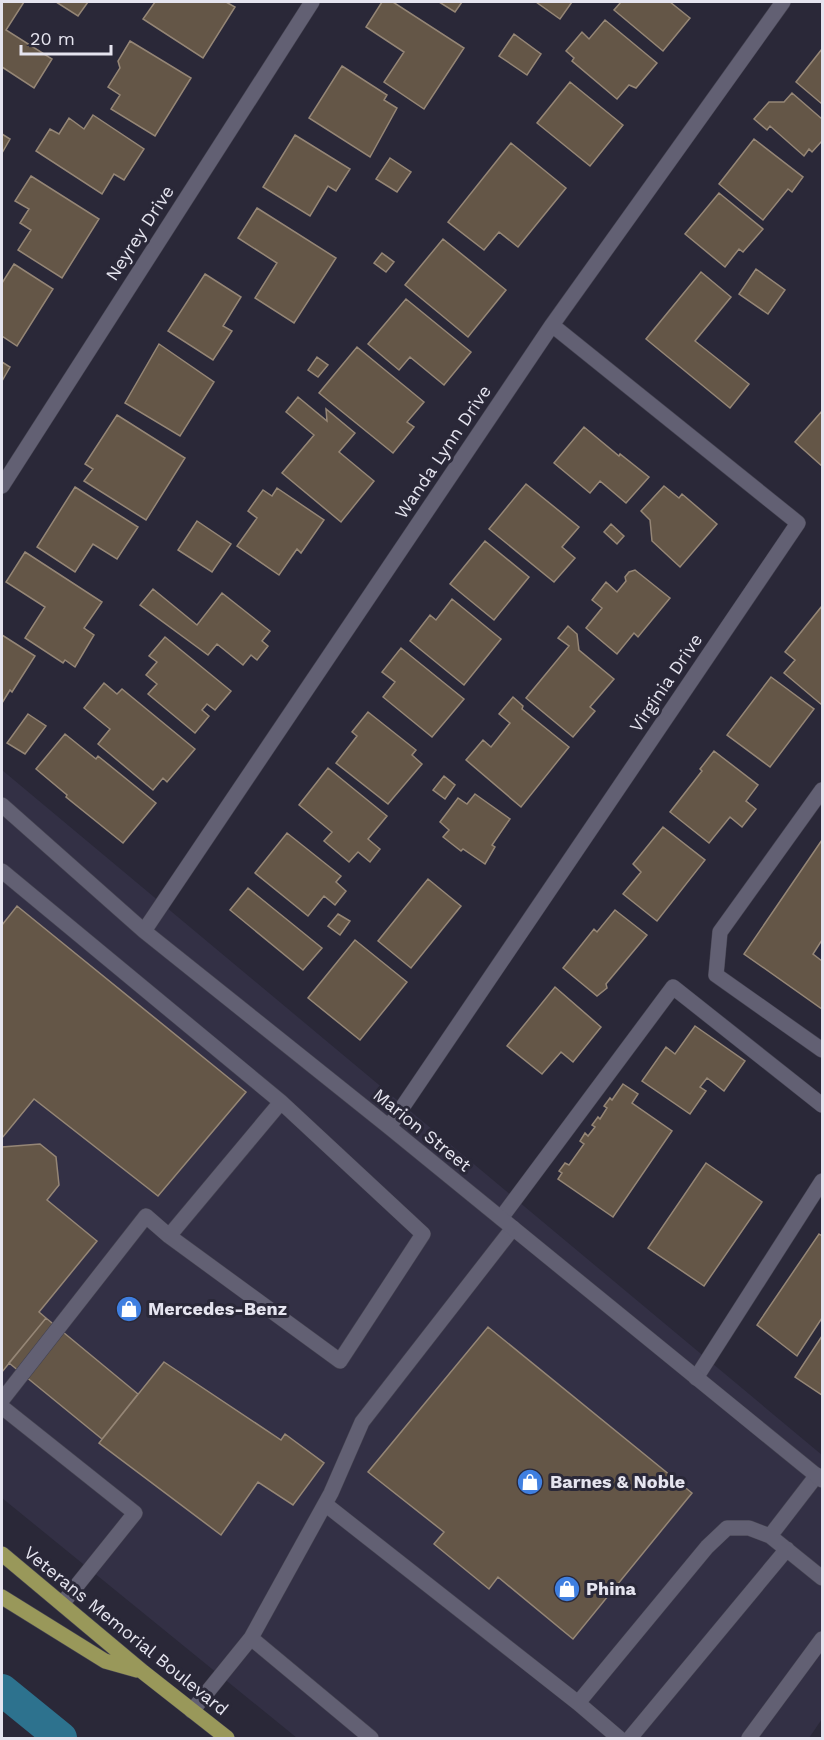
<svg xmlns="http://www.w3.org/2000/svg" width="824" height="1740" font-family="'Work Sans',sans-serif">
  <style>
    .built { fill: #333045 }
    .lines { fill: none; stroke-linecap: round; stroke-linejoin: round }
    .canal { stroke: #2d728e; stroke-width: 32 }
    .building { fill: #645647; stroke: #958676; stroke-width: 1.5 }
    .lane-casing { stroke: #454351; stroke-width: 16 }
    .street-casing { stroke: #454351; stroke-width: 16 }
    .primary-casing { stroke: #454351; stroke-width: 16 }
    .lane { stroke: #626073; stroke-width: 15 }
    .street { stroke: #626073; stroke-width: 15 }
    .primary { stroke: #99985a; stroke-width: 15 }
    .labels { text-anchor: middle; stroke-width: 6; stroke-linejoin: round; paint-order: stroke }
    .street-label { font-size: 18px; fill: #e5e4ef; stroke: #2a2838 }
    .poi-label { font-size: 18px; font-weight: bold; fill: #e5e4ef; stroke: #2a2838; text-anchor: start }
  </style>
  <rect width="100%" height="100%" fill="#2a2838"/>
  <path class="built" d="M2 770 822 1455V1719L809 1738H297L2 1498Z"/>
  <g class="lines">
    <path class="canal" d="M2 1690 61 1738"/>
  </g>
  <path class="building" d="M2 2H24L6 30 52 59 34 88 2 67Z
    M56 2H88L78 16Z
    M155 2H226L235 7 203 58 143 19Z
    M382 2H393L464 48 424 109 384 82 404 52 366 27Z
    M439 2H462L455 12Z
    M536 2H572L560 19Z
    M621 2H670L690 18 663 51 614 10Z
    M605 20 657 63 636 88 629 85 617 99 572 61 574 58 566 51 582 32 589 39Z
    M514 34 541 54 527 75 499 56Z
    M130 41 191 78 155 136 111 109 120 95 108 87 120 68 118 61Z
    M822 49V104L796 82Z
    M342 66 387 95 384 100 397 108 370 157 309 118Z
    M570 82 623 125 590 166 537 123Z
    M792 93 822 119V141L812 152 809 149 804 156 770 126 767 130 754 119 769 102H784Z
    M93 115 144 149 124 180 114 174 102 194 36 151 50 129 59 134 69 118 84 129Z
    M2 134 10 139 2 153Z
    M295 135 350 169 336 191 328 186 310 216 263 187Z
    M754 139 803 177 792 192 788 189 763 220 719 184Z
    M511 143 566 188 518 247 499 232 484 250 448 222Z
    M390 158 411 172 397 192 376 179Z
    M31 176 99 219 62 278 18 250 31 230 20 223 29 209 15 201Z
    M719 193 763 229 743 252 739 249 725 267 685 234Z
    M257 208 336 258 294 323 255 298 277 263 238 238Z
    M443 239 506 290 468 337 405 285Z
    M382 253 394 262 386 272 374 263Z
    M14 264 53 289 17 346 2 336V283Z
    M756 269 785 290 768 314 739 294Z
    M701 272 731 297 695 341 749 384 730 408 646 339Z
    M205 274 241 297 223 326 232 331 213 360 168 331Z
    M406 299 471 352 444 385 410 357 399 370 368 344Z
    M159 344 214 382 180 436 125 403Z
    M357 347 424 402 407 422 414 427 393 453 319 393Z
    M317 357 328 365 318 377 308 370Z
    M2 362 10 367 2 381Z
    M298 397 327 421 326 409 355 433 339 452 374 481 341 522 282 473 314 435 286 412Z
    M822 411V466L795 442Z
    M117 415 185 458 146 520 84 481 93 469 85 464Z
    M584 427 619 456 620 454 649 477 626 503 600 481 590 493 554 463Z
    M526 484 579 527 562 547 575 558 554 582 489 529Z
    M664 486 679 498 682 494 717 524 680 567 652 541 650 520 641 511Z
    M75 487 138 527 117 559 93 544 75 572 37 547Z
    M277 488 324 520 301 553 297 549 279 575 237 546 257 518 248 511 263 490 272 496Z
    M197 521 231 544 212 572 178 550Z
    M611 524 624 536 617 544 604 532Z
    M485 541 529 577 494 620 450 584Z
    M25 552 102 602 84 628 94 635 75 667 65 660 63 663 25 638 45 607 6 582Z
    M635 570 670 598 638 637 634 633 617 654 586 628 602 608 592 600 606 582 617 592 626 581 625 577 629 572Z
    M153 589 197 625 222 593 270 631 262 641 268 646 257 660 251 655 243 665 217 644 208 655 140 605Z
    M452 599 501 639 464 685 410 641 430 615 436 620Z
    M822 606V705L784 673 795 660 785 652Z
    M568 626 577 634 579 650 614 679 590 707 595 711 573 737 526 698 569 646 558 638Z
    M2 635 35 656 12 692 10 690 2 703Z
    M165 637 231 691 215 710 207 704 202 710 209 716 195 733 148 694 157 684 146 675 157 662 149 656Z
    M401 648 464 699 432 737 383 697 395 682 382 672Z
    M771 677 814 709 770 767 727 735Z
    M104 683 117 694 122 689 195 749 167 782 163 778 153 790 98 744 110 729 84 708Z
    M513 697 523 706 522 709 569 747 521 807 466 760 483 740 491 747 510 723 499 714Z
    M368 712 416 750 412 755 422 764 388 804 336 763 357 736 352 732Z
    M28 714 46 726 25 754 7 743Z
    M65 734 96 759 98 756 156 803 123 843 66 797 67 795 36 769Z
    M714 751 758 785 746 801 756 809 742 827 730 817 709 843 670 812 702 771 700 769Z
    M328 768 387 816 368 839 380 849 370 862 358 852 349 862 324 841 332 832 299 805Z
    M444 776 455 785 445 799 433 790Z
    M475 794 510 819 492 845 495 847 485 864 463 849 461 851 443 837 449 830 440 822 458 798 467 804Z
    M663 827 705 860 657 921 623 894 641 872 633 864Z
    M287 833 341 876 336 882 346 891 335 905 324 896 308 916 255 873Z
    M822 840V940L813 954 822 961V1009L744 954Z
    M428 879 461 906 411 968 378 941Z
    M248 888 322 948 303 970 230 910Z
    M17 906 246 1092 158 1196 34 1099 2 1138V925Z
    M615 910 647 935 606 984 607 988 597 996 563 968 594 929 597 932Z
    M338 914 350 921 340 935 328 926Z
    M355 940 407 982 360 1040 308 998Z
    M555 987 601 1027 573 1062 561 1052 542 1074 507 1046Z
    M695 1026 745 1061 724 1091 707 1078 700 1087 706 1091 690 1114 642 1081 666 1047 675 1054Z
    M623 1084 638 1094 632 1103 672 1131 613 1217 558 1179 562 1173 559 1171 565 1163 569 1165 584 1144 580 1141 585 1133 588 1136 595 1127 592 1125 598 1117 600 1119 607 1108 604 1106 610 1098 612 1100Z
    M40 1144 56 1157 59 1185 47 1200 97 1241 39 1312 46 1318 2 1372V1147Z
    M706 1163 762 1202 704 1286 648 1248Z
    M819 1234 822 1236V1318L797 1356 757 1325Z
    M46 1318 138 1394 102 1439 9 1363Z
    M488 1327 692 1493 573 1639 498 1577 489 1589 434 1544 444 1532 368 1472Z
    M822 1336V1395L795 1377Z
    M164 1362 281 1440 285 1434 324 1463 293 1505 258 1482 221 1535 99 1443Z"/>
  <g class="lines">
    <g class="lane-casing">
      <path id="lane" d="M2 871 281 1102
        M501 1218 673 987 822 1105
        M696 1378 822 1181
        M2 1400 146 1216 169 1236 340 1361 423 1234 281 1102 169 1236
        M2 1407 135 1513 62 1604
        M817 1475 770 1536 822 1578
        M325 1504 578 1703 707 1547 727 1528H749L770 1536
        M251 1638 371 1738
        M578 1703 619 1738
        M192 1711 251 1638 331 1493 362 1422 513 1228
        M630 1738 787 1549
        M749 1738 822 1639"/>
    </g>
    <g class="street-casing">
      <path id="street" d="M2 486 312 2
        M822 790 720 932 716 975 822 1050
        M2 805 144 931 389 1127 822 1480
        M144 931 552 325 783 2
        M389 1127 798 523 552 325"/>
    </g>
    <g class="primary-casing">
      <path id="primary" d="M2 1554 143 1672 227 1738
        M2 1597 105 1661 137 1670"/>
    </g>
    <use href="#lane" class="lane"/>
    <use href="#street" class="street"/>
    <use href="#primary" class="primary"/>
  </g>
  <defs>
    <g id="shop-disc" transform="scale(1.35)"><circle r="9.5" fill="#3f7fe0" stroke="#2a2838"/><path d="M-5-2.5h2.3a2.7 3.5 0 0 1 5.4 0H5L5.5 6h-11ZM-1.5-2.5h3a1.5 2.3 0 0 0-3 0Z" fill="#fff"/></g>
  </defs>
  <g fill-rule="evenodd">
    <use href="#shop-disc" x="129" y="1309"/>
    <use href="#shop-disc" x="530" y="1482"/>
    <use href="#shop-disc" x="567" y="1589"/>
  </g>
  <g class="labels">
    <g class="street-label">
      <text transform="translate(140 233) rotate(-57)" y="6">Neyrey Drive</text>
      <text transform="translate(443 452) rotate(-56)" y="6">Wanda Lynn Drive</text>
      <text transform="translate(666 683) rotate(-56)" y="6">Virginia Drive</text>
      <text transform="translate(422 1130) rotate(39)" y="6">Marion Street</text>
      <text transform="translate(126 1631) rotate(39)" y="6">Veterans Memorial Boulevard</text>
    </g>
    <g class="poi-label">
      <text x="148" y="1315">Mercedes-Benz</text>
      <text x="550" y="1488">Barnes &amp; Noble</text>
      <text x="586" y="1595">Phina</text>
    </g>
  </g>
  <rect width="824" height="1740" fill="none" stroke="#e5e4ef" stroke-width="6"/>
  <path d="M21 45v9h90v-9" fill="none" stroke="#e5e4ef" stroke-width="3"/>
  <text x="30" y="45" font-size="18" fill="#e5e4ef" stroke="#2a2838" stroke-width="4.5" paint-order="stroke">20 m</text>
</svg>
